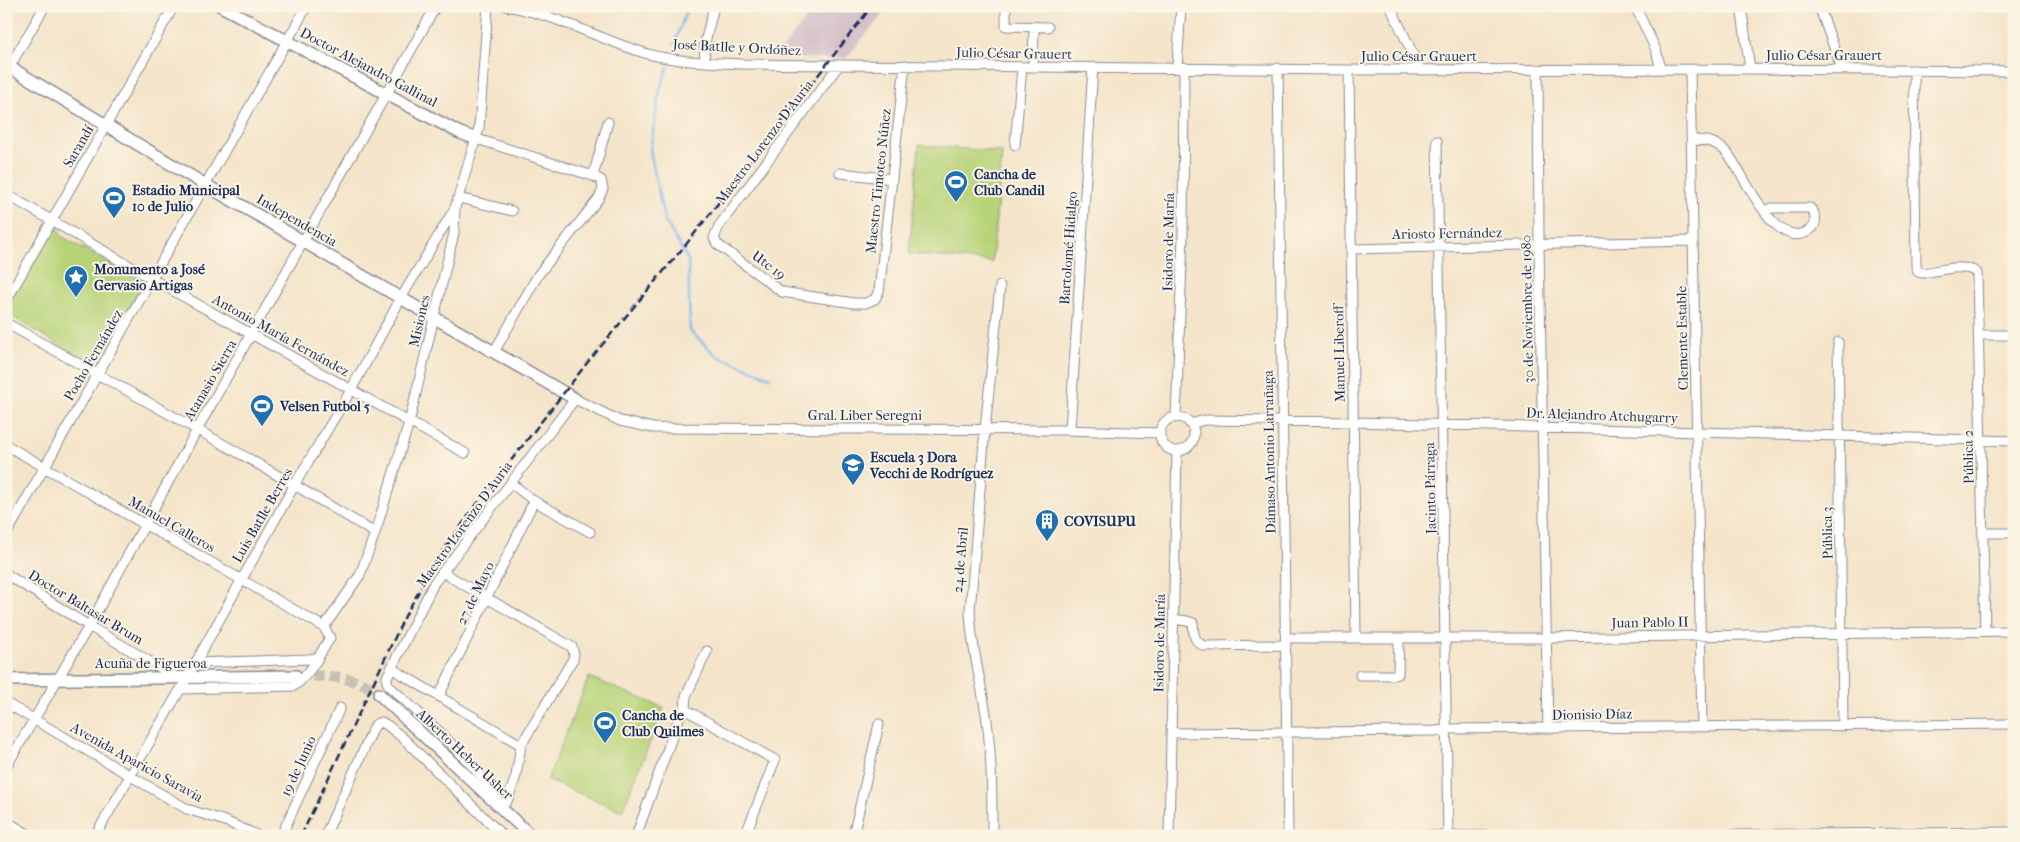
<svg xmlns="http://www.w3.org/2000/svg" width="2020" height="842" font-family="'IM FELL French Canon',serif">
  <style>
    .industrial { fill: #d2bdc8 }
    .green { fill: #b7d378; stroke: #69816b }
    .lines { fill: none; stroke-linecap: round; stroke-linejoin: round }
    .stream { stroke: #7db5ed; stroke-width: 2.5 }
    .tertiary-tunnel { stroke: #c9c0b4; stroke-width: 11; stroke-dasharray: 11 5.5; stroke-linecap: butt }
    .minor-casing { stroke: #888a94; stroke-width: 11 }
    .tertiary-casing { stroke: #888a94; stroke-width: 14 }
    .minor { stroke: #fff; stroke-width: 9 }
    .tertiary { stroke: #fff; stroke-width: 11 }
    .rail { stroke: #1b2f5e; stroke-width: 2.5; stroke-dasharray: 8 4; stroke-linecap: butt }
    .labels { text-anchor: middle; stroke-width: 4; stroke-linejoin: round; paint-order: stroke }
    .street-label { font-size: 14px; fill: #1b2f5e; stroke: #fcf5e5 }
    .poi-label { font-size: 14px; font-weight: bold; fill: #1b2f5e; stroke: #fcf5e5; text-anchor: start }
  </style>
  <rect width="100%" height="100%" fill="#fcf5e5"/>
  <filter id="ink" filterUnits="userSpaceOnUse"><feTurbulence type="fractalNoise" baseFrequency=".02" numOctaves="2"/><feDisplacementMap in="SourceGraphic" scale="10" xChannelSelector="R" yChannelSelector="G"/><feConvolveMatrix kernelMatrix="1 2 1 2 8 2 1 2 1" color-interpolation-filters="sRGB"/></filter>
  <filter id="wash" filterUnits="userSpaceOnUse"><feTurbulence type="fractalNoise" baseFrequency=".0096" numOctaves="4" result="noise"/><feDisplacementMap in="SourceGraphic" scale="20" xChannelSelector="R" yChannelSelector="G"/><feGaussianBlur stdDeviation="1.12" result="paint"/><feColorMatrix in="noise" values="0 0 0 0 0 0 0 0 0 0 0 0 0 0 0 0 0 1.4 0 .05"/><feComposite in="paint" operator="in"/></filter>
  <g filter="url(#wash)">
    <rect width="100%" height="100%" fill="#f4e4c9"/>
    <path class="industrial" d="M816 6H890L846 58 774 59Z"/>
    <path class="green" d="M919 145 1002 152 992 262 909 254Z
      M53 227 58 229 61 236 136 279V274L145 279 96 367 6 313V309Z
      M589 677 664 708 622 811 547 780Z"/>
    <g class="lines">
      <path class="stream" d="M674 45 688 6
        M668 67 660 89 650 150 664 219 688 260 690 331 717 356 770 377"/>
    </g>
  </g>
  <g filter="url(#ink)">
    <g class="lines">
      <path class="tertiary-tunnel" d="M296 676C327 676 353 674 379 694"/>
      <g class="minor-casing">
        <path id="minor" d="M506 6C556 14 600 40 648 54 677 62 710 62 740 64L1349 70 1750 69 2014 71
          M1006 6V26L1048 27
          M1390 6 1420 69
          M1635 6 1656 50 1661 69
          M1741 6 1750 69
          M1819 6 1842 69
          M705 61 704 47 714 6
          M839 65 719 226 714 238 717 244 782 292 854 303H866L875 299 879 291 905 65
          M1033 67 1034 27
          M1177 67 1181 6
          M1278 68 1288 836
          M1538 69 1539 245 1548 728
          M1349 70 1356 638
          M1690 70 1702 726
          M1914 70 1916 266 1918 272 1923 273C1938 271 1965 262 1977 273L1985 631
          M7 71 45 6
          M477 139 593 176 601 180 603 189 599 198 538 275 494 352
          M1693 140C1708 140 1717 142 1727 153 1744 172 1775 255 1810 230 1816 226 1816 219 1814 213L1810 208H1772L1765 211
          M1437 141 1448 835
          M1015 145 1022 67
          M840 173 892 179
          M593 176 608 122
          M6 194 152 279 465 453
          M459 198 512 211
          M1352 249 1693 241
          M6 301 174 6
          M6 323C130 393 254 459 375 533
          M1979 335H2014
          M1838 342 1843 724
          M1160 434a17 17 0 1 1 34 0a17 17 0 1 1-34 0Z
          M1176 418 1183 236 1184 67
          M1190 424 1205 420 1354 422 2014 441
          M1070 430 1093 67
          M6 445 324 627 330 638C319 655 311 674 294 686L181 689
          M511 483 534 501 590 532
          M1983 533H2014
          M6 535 307 6
          M442 572 572 647 574 654 573 659 521 745 516 776 508 799 501 809
          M6 574 89 626 178 678
          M1173 619 1187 621 1193 623C1194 634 1193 642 1205 646L1286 645
          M324 627 360 575 375 533 409 423 454 233 455 208 479 128 488 6
          M1287 638H1546L2014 631
          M195 663 310 659 318 657
          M391 668 521 745
          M1360 675H1394L1398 674 1399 638
          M439 696 534 501
          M6 703 187 809 225 821 259 836
          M684 709 775 760 745 836
          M1171 733 1436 731 1447 729 2014 724
          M6 767 89 626 198 428 436 6
          M500 805 492 788 475 769 442 734 390 687 387 682V677L434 583 575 399 620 421 653 428 1065 430 1160 433
          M6 821 31 836
          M95 836 187 678 295 484 351 390 401 298 455 208
          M281 836 340 708
          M325 836 373 729 376 724 381 722 387 725 404 739 503 836
          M636 836 679 718 685 708 686 696 707 651
          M853 836 879 724
          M992 836C992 798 992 759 987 721 982 684 971 648 970 611L985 429 1000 286
          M1169 836 1177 451
          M1409 836H1488
          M1635 836 2014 832"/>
      </g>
      <g class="tertiary-casing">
        <path id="tertiary" d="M221 6 460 133 477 139
          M6 65 204 184 575 399
          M6 680 296 676
          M379 694 531 836"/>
      </g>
      <use href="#minor" class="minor"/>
      <use href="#tertiary" class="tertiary"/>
      <path class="rail" d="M301 836 405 616 436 561 474 508 587 363 688 242 872 6"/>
    </g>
  </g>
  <defs>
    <g id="stadium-pin" transform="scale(1.25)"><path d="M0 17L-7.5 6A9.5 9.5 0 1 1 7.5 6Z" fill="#1f6fb2" stroke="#fcf5e5"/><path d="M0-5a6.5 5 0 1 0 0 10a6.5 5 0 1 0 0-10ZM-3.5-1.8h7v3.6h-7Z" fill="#fff"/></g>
    <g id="sight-pin" transform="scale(1.25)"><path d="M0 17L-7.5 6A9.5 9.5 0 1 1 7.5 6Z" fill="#1f6fb2" stroke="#fcf5e5"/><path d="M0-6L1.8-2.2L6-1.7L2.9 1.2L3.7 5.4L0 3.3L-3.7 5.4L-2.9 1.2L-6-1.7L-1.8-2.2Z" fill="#fff"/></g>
    <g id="school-pin" transform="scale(1.25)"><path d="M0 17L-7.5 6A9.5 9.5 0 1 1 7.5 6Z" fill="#1f6fb2" stroke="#fcf5e5"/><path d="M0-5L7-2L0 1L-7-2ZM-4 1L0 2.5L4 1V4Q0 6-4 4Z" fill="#fff"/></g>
    <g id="building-pin" transform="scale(1.25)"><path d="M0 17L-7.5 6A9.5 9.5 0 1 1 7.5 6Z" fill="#1f6fb2" stroke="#fcf5e5"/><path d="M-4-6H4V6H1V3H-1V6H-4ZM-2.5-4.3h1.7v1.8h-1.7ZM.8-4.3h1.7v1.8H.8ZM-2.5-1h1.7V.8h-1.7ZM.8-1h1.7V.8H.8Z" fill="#fff"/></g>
  </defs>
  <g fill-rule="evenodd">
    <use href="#stadium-pin" x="956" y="182"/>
    <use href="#stadium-pin" x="114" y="198"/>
    <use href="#sight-pin" x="76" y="277"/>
    <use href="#stadium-pin" x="262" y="406"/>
    <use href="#school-pin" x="853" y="465"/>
    <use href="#building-pin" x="1047" y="521"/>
    <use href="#stadium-pin" x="605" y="723"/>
  </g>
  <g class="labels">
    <g class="street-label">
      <text transform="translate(737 47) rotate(3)" y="5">José Batlle y Ordóñez</text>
      <text transform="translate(1014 53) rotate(1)" y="5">Julio César Grauert</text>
      <text x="1824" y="60">Julio César Grauert</text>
      <text x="1419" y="61">Julio César Grauert</text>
      <text transform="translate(369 67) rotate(28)" y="5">Doctor Alejandro Gallinal</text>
      <text transform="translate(764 142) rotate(-53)" y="5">Maestro Lorenzo D'Auria</text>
      <text transform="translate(78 146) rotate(-60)" y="5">Sarandí</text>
      <text transform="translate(878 181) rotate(-84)" y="5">Maestro Timoteo Núñez</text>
      <text transform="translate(297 220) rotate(30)" y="5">Independencia</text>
      <text transform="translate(1447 233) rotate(-1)" y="5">Ariosto Fernández</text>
      <text transform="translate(1168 242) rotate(-89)" y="5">Isidoro de María</text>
      <text transform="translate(1068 248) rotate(-86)" y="5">Bartolomé Hidalgo</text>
      <text transform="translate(769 265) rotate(37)" y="5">Ute 19</text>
      <text transform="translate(1527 309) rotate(-91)" y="5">30 de Noviembre de 1980</text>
      <text transform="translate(419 321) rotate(-77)" y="5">Misiones</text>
      <text transform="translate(281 335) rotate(29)" y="5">Antonio María Fernández</text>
      <text transform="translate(1682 338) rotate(-91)" y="5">Clemente Estable</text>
      <text transform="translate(1339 354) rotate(-91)" y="5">Manuel Liberoff</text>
      <text transform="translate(93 355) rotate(-60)" y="5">Pocho Fernández</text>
      <text transform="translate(210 380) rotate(-60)" y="5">Atanasio Sierra</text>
      <text x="865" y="420">Gral. Liber Seregni</text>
      <text transform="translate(1602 415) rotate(2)" y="5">Dr. Alejandro Atchugarry</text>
      <text transform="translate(1269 452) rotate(-91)" y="5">Dámaso Antonio Larrañaga</text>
      <text transform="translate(1968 457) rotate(-91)" y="5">Pública 2</text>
      <text transform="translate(1430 488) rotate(-91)" y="5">Jacinto Párraga</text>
      <text transform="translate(262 515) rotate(-60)" y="5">Luis Batlle Berres</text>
      <text transform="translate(172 524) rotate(30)" y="5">Manuel Calleros</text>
      <text transform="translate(464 524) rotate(-54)" y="5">Maestro Lorenzo D'Auria</text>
      <text transform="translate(1827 533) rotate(-91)" y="5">Pública 3</text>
      <text transform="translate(960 560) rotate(-85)" y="5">24 de Abril</text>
      <text transform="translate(475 593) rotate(-64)" y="5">27 de Mayo</text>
      <text transform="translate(86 607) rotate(31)" y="5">Doctor Baltasar Brum</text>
      <text transform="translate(1650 622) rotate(-1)" y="5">Juan Pablo II</text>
      <text transform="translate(1159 643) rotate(-89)" y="5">Isidoro de María</text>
      <text x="151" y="668">Acuña de Figueroa</text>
      <text transform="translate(1592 714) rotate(-1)" y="5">Dionisio Díaz</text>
      <text transform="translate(465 754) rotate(43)" y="5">Alberto Heber Usher</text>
      <text transform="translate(137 762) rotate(29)" y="5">Avenida Aparicio Saravia</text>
      <text transform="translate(298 766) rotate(-65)" y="5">19 de Junio</text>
    </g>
    <g class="poi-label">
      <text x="974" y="179">Cancha de<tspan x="974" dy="16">Club Candil</tspan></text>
      <text x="132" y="195">Estadio Municipal<tspan x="132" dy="16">10 de Julio</tspan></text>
      <text x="94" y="274">Monumento a José<tspan x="94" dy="16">Gervasio Artigas</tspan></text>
      <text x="280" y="411">Velsen Futbol 5</text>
      <text x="870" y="462">Escuela 3 Dora<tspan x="870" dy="16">Vecchi de Rodríguez</tspan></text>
      <text x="1064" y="526">COVISUPU</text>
      <text x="622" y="720">Cancha de<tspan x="622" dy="16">Club Quilmes</tspan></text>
    </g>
  </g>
  <rect width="2020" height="842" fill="none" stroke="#fcf5e5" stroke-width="25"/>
</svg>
